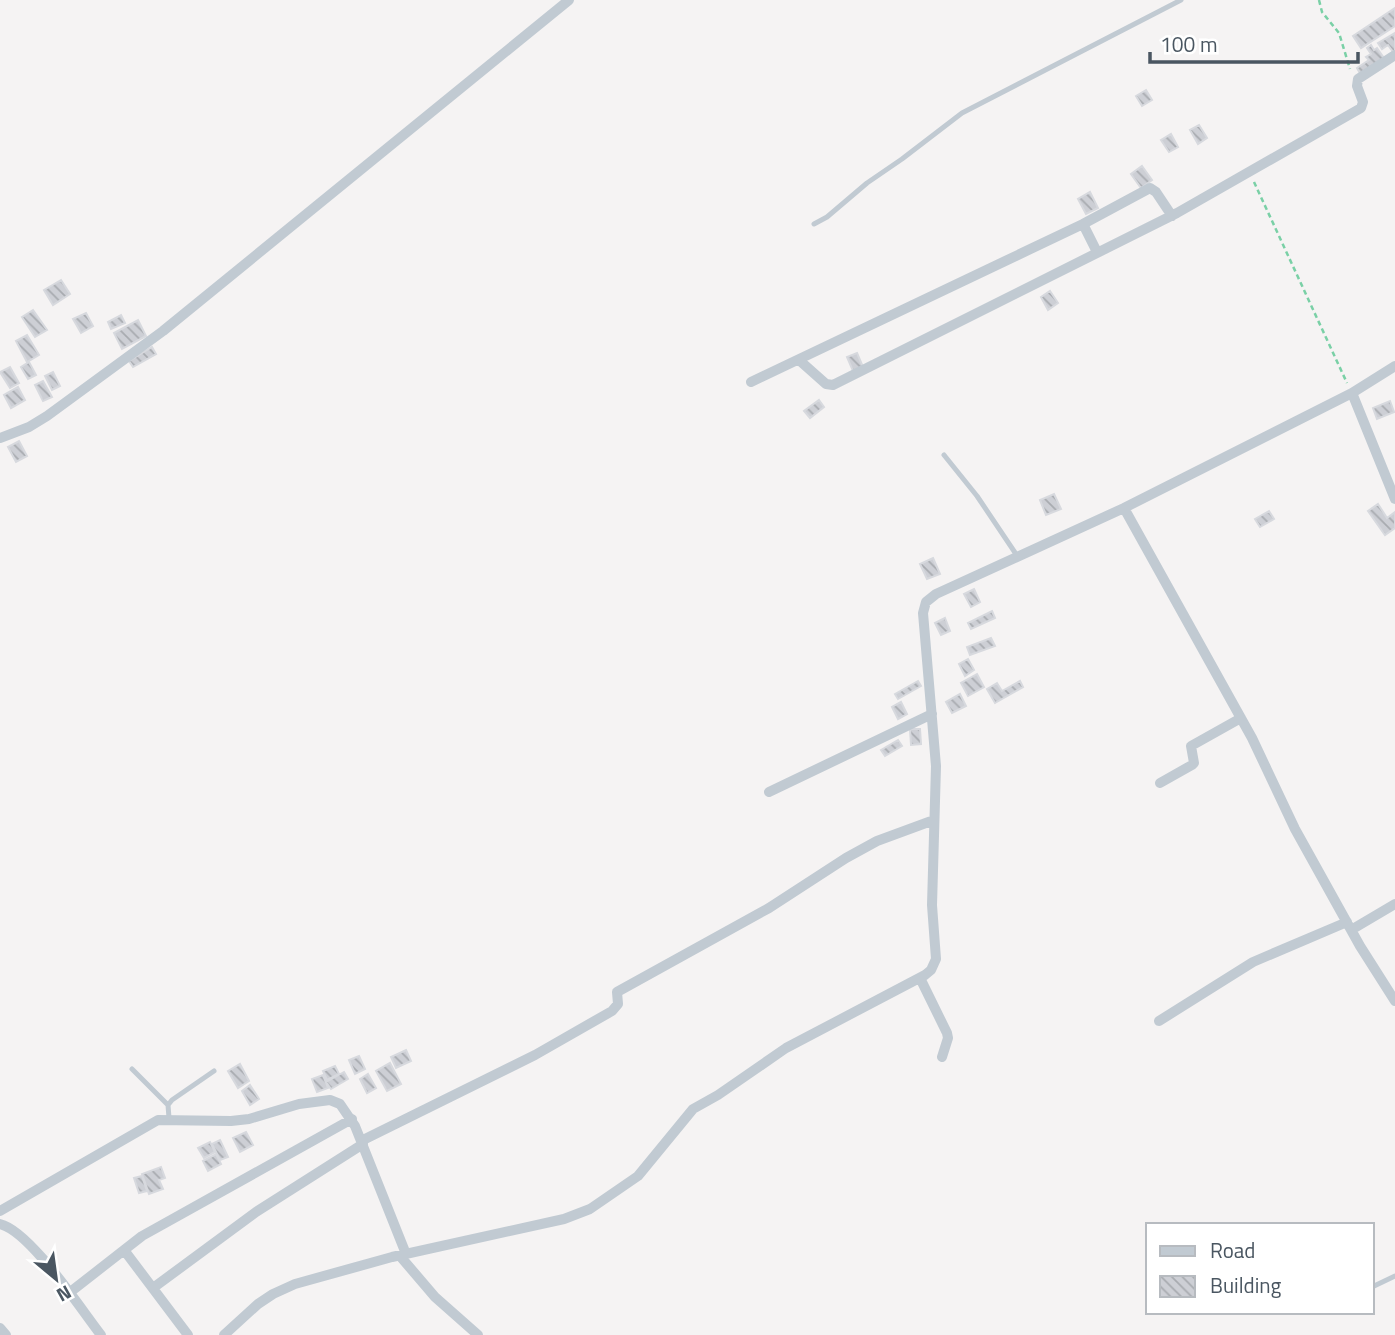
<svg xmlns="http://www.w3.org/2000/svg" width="1395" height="1335" font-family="'Titillium Web',sans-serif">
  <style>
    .building { fill: url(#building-back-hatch); stroke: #d7d9de; stroke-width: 2 }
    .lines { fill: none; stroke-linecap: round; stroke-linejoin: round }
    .path { stroke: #7ad0a6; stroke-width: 2.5; stroke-dasharray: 5 3.5; stroke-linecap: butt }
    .service { stroke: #c1cad2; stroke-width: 5 }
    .minor { stroke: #c1cad2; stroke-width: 10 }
  </style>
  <defs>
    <pattern id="building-back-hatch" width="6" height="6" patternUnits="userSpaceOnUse" patternTransform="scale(1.75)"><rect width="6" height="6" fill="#cdcfd5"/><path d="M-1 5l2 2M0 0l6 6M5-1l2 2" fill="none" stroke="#a8abb0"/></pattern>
  </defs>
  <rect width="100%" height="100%" fill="#f5f3f3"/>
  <path class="building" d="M1395 8V26L1361 48 1353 36Z
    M1395 33V51L1393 52 1388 45 1382 49 1378 43Z
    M1371 45 1374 50 1377 48 1384 58 1361 75 1357 68 1369 60 1366 57 1371 54 1367 48Z
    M1146 90 1152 100 1142 106 1136 96Z
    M1199 125 1207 138 1198 144 1190 130Z
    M1171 134 1178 147 1169 152 1161 140Z
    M1142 166 1152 180 1141 188 1131 174Z
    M1090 192 1098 208 1086 214 1078 199Z
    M61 280 70 294 53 305 44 290Z
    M1050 291 1058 303 1048 310 1041 297Z
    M33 310 47 330 35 337 22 317Z
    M86 313 93 326 81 333 73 319Z
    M121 315 125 323 111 329 108 322Z
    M138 320 146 336 122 349 114 333Z
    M27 335 39 355 27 362 16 341Z
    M152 347 156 354 133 367 129 361Z
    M857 353 863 367 853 371 847 357Z
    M29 362 36 375 28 379 21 367Z
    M10 367 19 383 10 388 0 372Z
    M53 372 60 386 52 390 45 376Z
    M43 381 52 397 43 401 35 385Z
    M18 387 25 400 11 408 4 395Z
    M819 400 824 407 810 418 804 411Z
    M1390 401 1394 412 1377 419 1373 408Z
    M19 441 27 456 16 462 8 447Z
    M1054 494 1061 509 1046 515 1040 500Z
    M1378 504 1387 518 1395 512V528L1385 535 1368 511Z
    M1269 511 1274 519 1260 527 1255 519Z
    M933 558 940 574 927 579 920 564Z
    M974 589 980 602 971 607 964 594Z
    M992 611 995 618 971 629 968 623Z
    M945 618 950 631 941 635 935 623Z
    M991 638 995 646 970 655 967 647Z
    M968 659 974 670 965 676 959 664Z
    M977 674 984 687 968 696 961 683Z
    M918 681 921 686 898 699 895 694Z
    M1020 681 1023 687 995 703 987 689 997 683 1002 691Z
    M960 694 966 706 952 713 946 702Z
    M901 702 907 714 898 719 892 707Z
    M910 729H920L921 744 911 745Z
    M898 740 902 746 885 756 881 750Z
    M406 1050 411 1061 396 1068 391 1057Z
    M359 1056 365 1069 355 1074 349 1060Z
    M390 1063 401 1084 387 1091 376 1071Z
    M240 1064 249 1081 238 1088 228 1071Z
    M335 1066 339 1074 327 1080 323 1071Z
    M344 1072 348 1079 331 1089 326 1082Z
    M368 1074 376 1088 367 1093 360 1079Z
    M323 1075 328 1088 317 1092 312 1079Z
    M250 1085 259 1099 250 1105 242 1091Z
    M246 1132 253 1145 240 1152 233 1138Z
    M220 1140 228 1157 220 1160 212 1144Z
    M210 1142 215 1152 204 1158 198 1148Z
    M216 1154 221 1164 208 1171 203 1161Z
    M161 1167 165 1178 159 1180 163 1189 149 1194 142 1174Z
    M142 1176 147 1191 139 1193 134 1178Z"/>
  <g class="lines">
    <path class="path" d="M1319 0 1322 12 1339 33 1350 69
      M1254 182 1347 383"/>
    <path class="service" d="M814 224 827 217 867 183 902 159 962 113 1181 0
      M944 455 977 496 1018 557
      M132 1069 168 1105
      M169 1118 168 1105 172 1100 214 1071
      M1372 1287 1395 1276"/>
    <path class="minor" d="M1083 224 1097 252
      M799 360 826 384 833 385 1177 213 1361 108 1363 102 1357 86 1358 79 1395 55
      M751 382 1083 224 1150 188 1156 192 1172 216
      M1352 393 1395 499
      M0 438 29 427 47 416 163 331 569 0
      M1124 508 1252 738 1295 829 1360 946 1395 1001
      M1160 783 1192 765 1194 763 1191 746 1241 718
      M769 792 932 714
      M1351 930 1395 904
      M920 978 947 1033 948 1038 942 1057
      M1159 1021 1253 962 1347 922
      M361 1141 535 1055 612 1011 618 1004 617 992 769 908 846 858 877 841 934 820
      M0 1211 158 1120 231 1121 249 1119 299 1104 330 1100 340 1104 355 1126 406 1254
      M0 1224C30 1231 80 1308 101 1335
      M124 1250 188 1335
      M400 1256 435 1297 478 1335
      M153 1288 256 1212 363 1144
      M69 1293 142 1236 352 1119
      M0 1328 6 1335
      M224 1335 258 1304 273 1294 295 1284 392 1257 564 1219 590 1209 638 1176 693 1109 718 1095 786 1048 925 975 931 970 936 959 932 905 936 766 923 613 926 602 936 594 1124 508 1352 393 1395 366"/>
  </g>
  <rect x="1146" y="1223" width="228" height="91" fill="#ffffff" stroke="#b7bbc0" stroke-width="2"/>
  <rect x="1160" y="1246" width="35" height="10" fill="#c1cad2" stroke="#b7bbc0" stroke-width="2"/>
  <text x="1210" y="1258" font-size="21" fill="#4a5661">Road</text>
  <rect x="1160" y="1276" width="35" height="21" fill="url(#building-back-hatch)" stroke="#b7bbc0" stroke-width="2"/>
  <text x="1210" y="1293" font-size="21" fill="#4a5661">Building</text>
  <g transform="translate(56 1279) rotate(151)" stroke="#ffffff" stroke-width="5" paint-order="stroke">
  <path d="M0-5L12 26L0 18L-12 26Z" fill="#4a5661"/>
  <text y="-10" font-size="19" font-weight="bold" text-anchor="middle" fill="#4a5661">N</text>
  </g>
  <path d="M1150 52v10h208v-10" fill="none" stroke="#4a5661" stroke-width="3.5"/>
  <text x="1160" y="52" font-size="21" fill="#4a5661" stroke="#ffffff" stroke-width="5" paint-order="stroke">100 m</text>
</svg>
